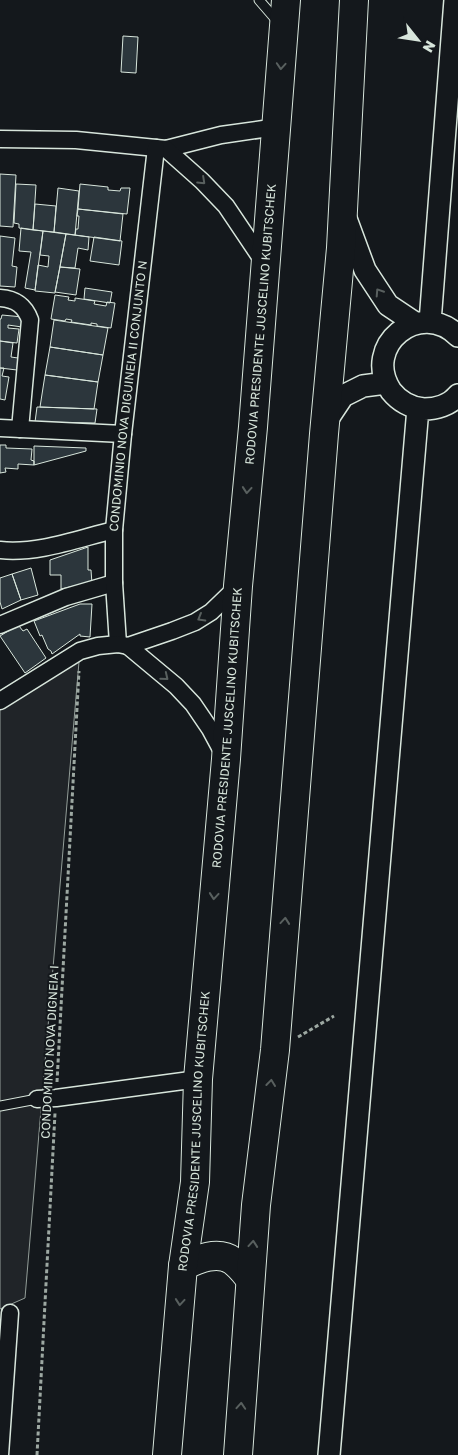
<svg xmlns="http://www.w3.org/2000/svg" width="458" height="1455" font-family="'Golos Text',sans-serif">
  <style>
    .green { fill: #202428; stroke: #939e99 }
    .building { fill: #2c363c; stroke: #d8e6dc }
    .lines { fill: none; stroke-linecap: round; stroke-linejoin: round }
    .service-casing { stroke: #d8e6dc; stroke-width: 11 }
    .minor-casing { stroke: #d8e6dc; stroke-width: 19 }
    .tertiary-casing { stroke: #d8e6dc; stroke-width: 24 }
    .trunk-casing { stroke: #d8e6dc; stroke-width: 30 }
    .path { stroke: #9da8a2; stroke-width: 3; stroke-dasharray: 4 2.5; stroke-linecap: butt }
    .service { stroke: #14181c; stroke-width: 9 }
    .minor { stroke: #14181c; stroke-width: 16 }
    .tertiary { stroke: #14181c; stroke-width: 21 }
    .trunk { stroke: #14181c; stroke-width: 28 }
    .oneway { stroke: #59605f }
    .labels { text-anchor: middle; stroke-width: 4; stroke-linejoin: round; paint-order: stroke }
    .street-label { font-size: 12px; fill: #d8e6dc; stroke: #14181c }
  </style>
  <rect width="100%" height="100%" fill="#14181c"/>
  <path class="green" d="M80 650 25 1298 0 1309V703Z"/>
  <path class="building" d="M123 36 138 37 136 73 121 72Z
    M0 174 16 175 13 227 0 226Z
    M16 184 36 185 33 230 19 228V224L14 223Z
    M80 184 108 187V190L120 191 121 188H130L127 214 78 209Z
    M58 188 79 191 75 235 54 232Z
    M35 204 56 206 54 232 33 230Z
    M78 209 123 214 120 241 75 235 76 229H78L79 216H77Z
    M21 228 43 231 35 290 25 288 31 252 19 251Z
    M43 231 66 234 55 293 35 291 38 265 48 267 49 256 40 255Z
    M66 234 89 237 88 250 78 248 75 268 60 267Z
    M0 236 15 238 12 266 17 267 15 287 0 286Z
    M94 237 122 241 119 265 90 261Z
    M60 267 80 269 76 295 55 292Z
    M85 288 112 292 110 303 84 299Z
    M55 295 69 297 68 300 75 301V298L95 301 94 304 106 306 107 302 115 303 111 328 97 326V324L91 323V325L71 322 72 320 66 319 65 321 51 319Z
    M2 315 23 317 22 327 8 325V328L19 329 17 343 0 341V319H1Z
    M54 320 108 328 103 355 50 347Z
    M0 341 13 343 11 357 18 358 17 370 0 368Z
    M50 347 103 355 98 382 45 375Z
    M0 368H4L2 376 9 377 5 400 0 399Z
    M45 375 98 382 94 409 40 407Z
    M37 407 97 409 95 423 35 422Z
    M0 445H6V448L32 449 31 460 34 461V465L18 464V469L5 468 6 472 0 473Z
    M34 446 86 448V451L34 465Z
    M88 547V570H91L92 584H83L61 589V575H50V560Z
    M31 568 38 595 21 600 12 574Z
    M12 574 21 600 2 609 0 602V578Z
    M80 604H92L90 637 80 636V634L52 654 51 651 48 649 42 635 40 636 34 621Z
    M19 626 23 631 27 629 46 658 25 673 0 636 13 628Z"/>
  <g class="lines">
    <g class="service-casing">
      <path id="service" d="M259 0 278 22
        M0 1106 37 1099"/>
    </g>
    <g class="minor-casing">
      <g id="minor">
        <path d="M0 139 76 140 166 149 221 135 277 127"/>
        <path d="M166 149 202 181 226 206 265 264"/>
        <path d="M0 298C16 299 25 306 30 320L20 429"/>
        <path d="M0 428 123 434"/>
        <path d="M0 550C38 554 77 539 114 530"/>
        <path d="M0 625 66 597 114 583"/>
        <path id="s1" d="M118 644 114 583V530L123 434 156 148"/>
        <path d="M128 646 176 686 193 704 210 729 224 755"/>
        <path d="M0 701 80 651 98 646 118 644 128 646 172 631 195 622 211 612 238 586"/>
        <path d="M37 1099 56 1098 198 1079"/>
        <path d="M0 1455 10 1313"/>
      </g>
    </g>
    <g class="tertiary-casing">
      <path id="tertiary" d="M345 216 365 270 388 305 415 323
        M430 322 455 0
        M458 336C420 298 361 346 391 391 399 401 411 408 424 409 436 409 450 405 458 395
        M325 423 343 396 363 386 386 383
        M329 1455 418 408"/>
    </g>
    <g class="trunk-casing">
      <g id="trunk">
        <path d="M183 1266C198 1259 218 1250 233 1261 240 1266 245 1273 250 1279"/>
        <path id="s2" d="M167 1455 183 1266 195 1182 198 1079 226 759 238 586 253 427 286 0"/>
        <path d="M238 1455 256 1205 275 1050 324 434 341 248 354 0"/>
      </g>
    </g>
    <path class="path" d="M298 1037 334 1016
      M57 1082 79 671
      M37 1455 55 1113"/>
    <use href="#service" class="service"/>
    <use href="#minor" class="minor"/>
    <use href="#tertiary" class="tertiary"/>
    <use href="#trunk" class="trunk"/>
  </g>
  <defs><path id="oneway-chevron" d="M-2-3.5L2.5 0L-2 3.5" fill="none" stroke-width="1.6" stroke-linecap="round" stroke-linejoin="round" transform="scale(1.25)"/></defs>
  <g class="oneway">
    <use href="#oneway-chevron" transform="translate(281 66) rotate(94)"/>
    <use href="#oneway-chevron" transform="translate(202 181) rotate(43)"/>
    <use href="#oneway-chevron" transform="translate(379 292) rotate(-123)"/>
    <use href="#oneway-chevron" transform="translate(247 490) rotate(95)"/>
    <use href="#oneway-chevron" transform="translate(201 618) rotate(150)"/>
    <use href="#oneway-chevron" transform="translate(165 677) rotate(39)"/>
    <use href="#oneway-chevron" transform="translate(214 896) rotate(95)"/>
    <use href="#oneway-chevron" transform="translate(285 921) rotate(-85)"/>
    <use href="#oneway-chevron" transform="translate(271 1083) rotate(-83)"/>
    <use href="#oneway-chevron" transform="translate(253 1244) rotate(-85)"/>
    <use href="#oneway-chevron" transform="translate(180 1302) rotate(95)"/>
    <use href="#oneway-chevron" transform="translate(241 1406) rotate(-86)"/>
  </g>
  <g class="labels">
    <g class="street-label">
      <text dy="4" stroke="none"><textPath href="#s2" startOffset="1135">RODOVIA PRESIDENTE JUSCELINO KUBITSCHEK</textPath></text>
      <text dy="4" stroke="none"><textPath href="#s1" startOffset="249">CONDOMINIO NOVA DIGUINEIA II CONJUNTO N</textPath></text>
      <text dy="4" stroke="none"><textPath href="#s2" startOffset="730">RODOVIA PRESIDENTE JUSCELINO KUBITSCHEK</textPath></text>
      <text transform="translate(50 1052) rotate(-87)" y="4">CONDOMINIO NOVA DIGNEIA I</text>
      <text dy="4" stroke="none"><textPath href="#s2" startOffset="325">RODOVIA PRESIDENTE JUSCELINO KUBITSCHEK</textPath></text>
    </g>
  </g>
  <g transform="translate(418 40) rotate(120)" stroke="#14181c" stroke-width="4" paint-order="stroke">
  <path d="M0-4L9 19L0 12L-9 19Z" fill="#d8e6dc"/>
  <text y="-8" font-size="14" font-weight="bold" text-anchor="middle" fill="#d8e6dc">N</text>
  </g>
</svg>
